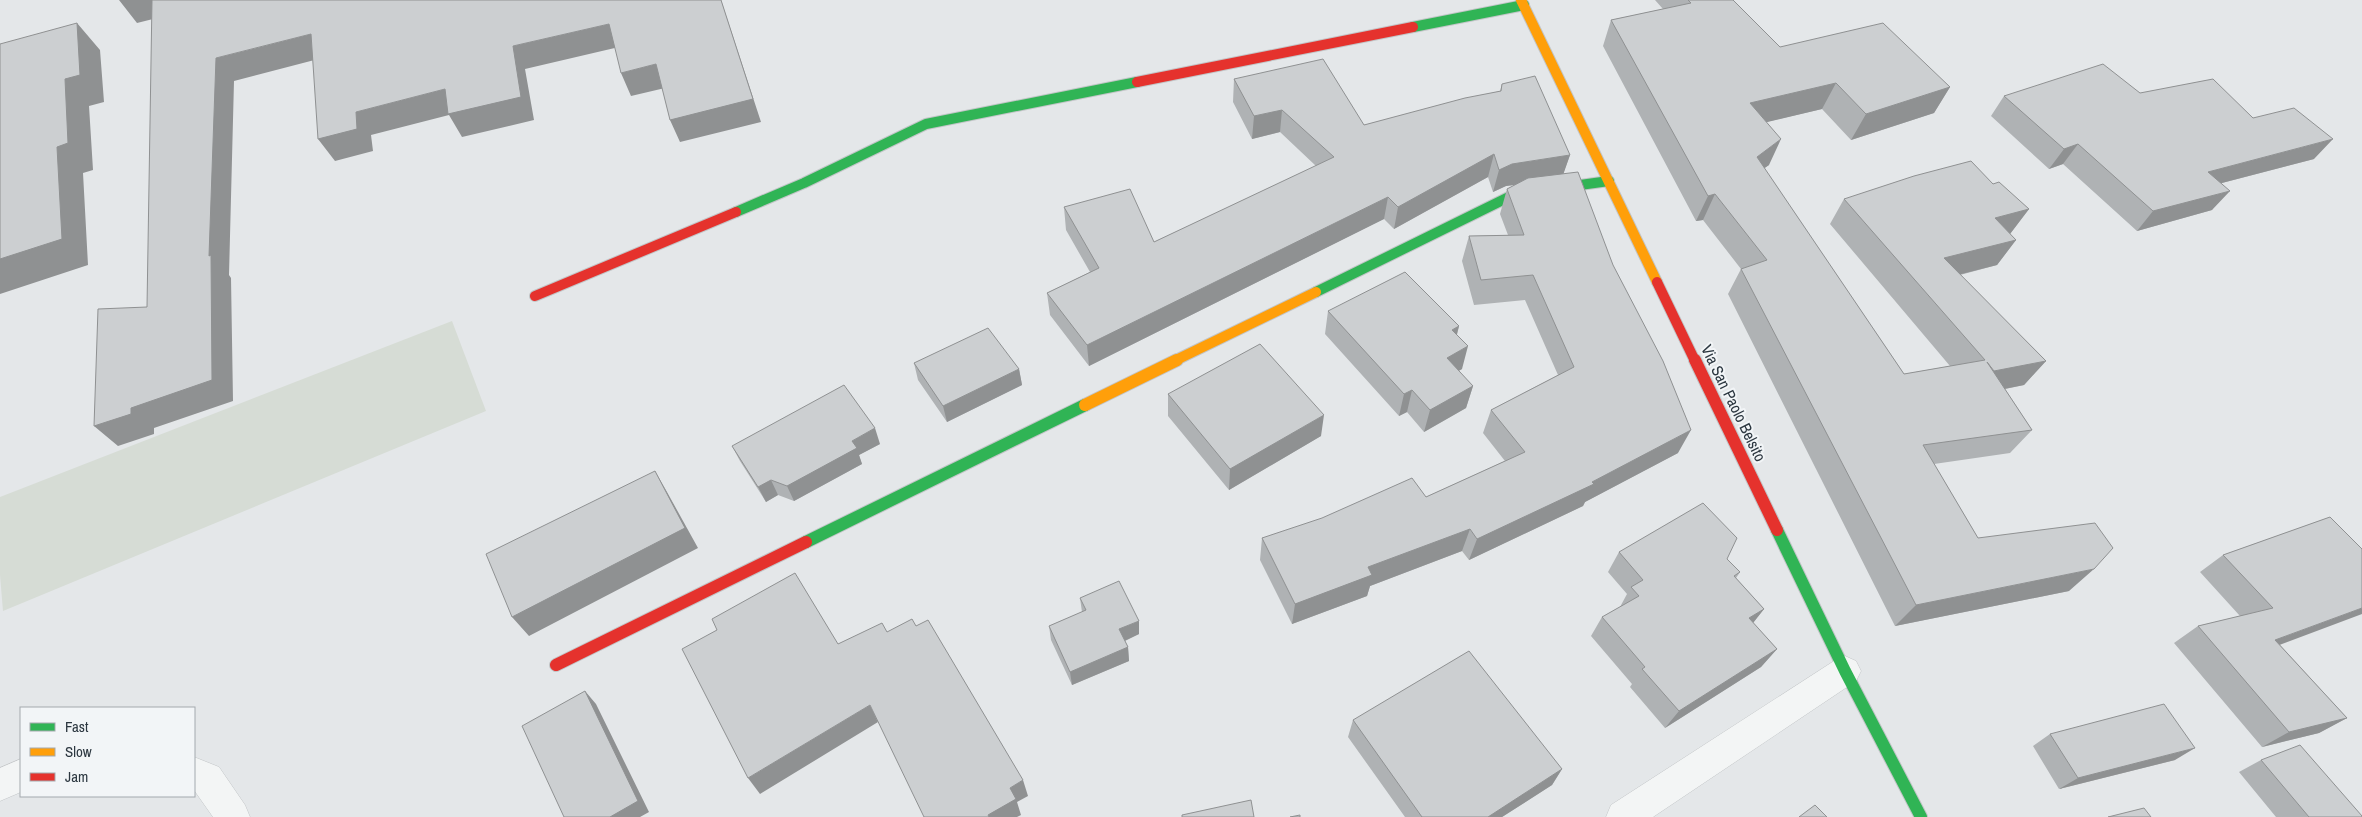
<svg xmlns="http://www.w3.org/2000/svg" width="2362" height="817" font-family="'Archivo Narrow',sans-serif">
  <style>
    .green { fill: #d6dcd5 }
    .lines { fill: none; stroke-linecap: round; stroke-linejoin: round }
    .street-casing { stroke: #c2c5c7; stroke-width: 1 }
    .fast-far1-casing { stroke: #c2c5c7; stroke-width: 12 }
    .fast-casing { stroke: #c2c5c7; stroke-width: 14 }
    .slow-far1-casing { stroke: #c2c5c7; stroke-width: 12 }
    .slow-casing { stroke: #c2c5c7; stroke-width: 14 }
    .jam-far1-casing { stroke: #c2c5c7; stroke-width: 12 }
    .jam-casing { stroke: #c2c5c7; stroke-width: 14 }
    .street { fill: #f3f5f5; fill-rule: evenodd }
    .fast-far1 { stroke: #30b455; stroke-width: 10 }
    .fast { stroke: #30b455; stroke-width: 12 }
    .slow-far1 { stroke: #ff9f0a; stroke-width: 10 }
    .slow { stroke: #ff9f0a; stroke-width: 12 }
    .jam-far1 { stroke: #e5322d; stroke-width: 10 }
    .jam { stroke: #e5322d; stroke-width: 12 }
    .wall { fill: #afb2b4 }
    .shaded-wall { fill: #8f9192 }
    .building { fill: #cccfd1; stroke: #8f9192 }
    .labels { text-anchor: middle; stroke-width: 4; stroke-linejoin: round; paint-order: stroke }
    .street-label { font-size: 16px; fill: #2c3740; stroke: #f2f5f7 }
  </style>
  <rect width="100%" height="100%" fill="#e4e7e9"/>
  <path class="green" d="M452 321 486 411 3 611 0 575V497Z"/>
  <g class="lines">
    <g class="street-casing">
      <path id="street" d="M1845 656 1856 661 1861 671 1856 681 1653 817H1606L1611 805 1834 661Z
        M194 757 219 767 245 805 250 817H213L194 790Z
        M21 759V792L0 801V768Z"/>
    </g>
    <g class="fast-far1-casing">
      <path id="fast-far1" d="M1413 27 1524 5
        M736 212 804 183 926 124 1137 82
        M1316 292 1515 194 1609 181"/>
    </g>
    <g class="fast-casing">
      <path id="fast" d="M1777 530 1845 671 1921 817
        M806 542 1085 405"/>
    </g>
    <g class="slow-far1-casing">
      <path id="slow-far1" d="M1521 0 1657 282
        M1174 361 1316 292"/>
    </g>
    <g class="slow-casing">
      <path id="slow" d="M1085 405 1177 360"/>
    </g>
    <g class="jam-far1-casing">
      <path id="jam-far1" d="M1137 82 1413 27
        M1657 282 1695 361
        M535 296 736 212"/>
    </g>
    <g class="jam-casing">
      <path id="jam" d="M1695 360 1777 530
        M556 665 806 542"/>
    </g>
    <use href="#street" class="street"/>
    <use href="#fast-far1" class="fast-far1"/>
    <use href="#fast" class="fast"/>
    <use href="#slow-far1" class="slow-far1"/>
    <use href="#slow" class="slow"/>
    <use href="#jam-far1" class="jam-far1"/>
    <use href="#jam" class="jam"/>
  </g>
  <path class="wall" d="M1655 0H1733L1780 47 1950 87 1934 113 1851 140 1822 109 1766 122 1769 165 1764 168 1904 374 1950 366 1830 224 1844 199 1993 184 2029 209 2010 234 2016 240 1997 265 1960 275 2046 361 2024 385 2005 389 2032 430 2010 453 1934 464 1978 538 2069 591 1895 626 1728 294 1741 269 1703 220 1696 221 1603 46 1611 20 1663 9Z
    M1234 79 1364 125 1500 91 1502 84 1570 155 1563 174 1678 453 1585 502 1583 506 1469 560 1462 551 1370 586 1367 596 1292 624 1260 560 1262 538 1426 497 1505 461 1483 433 1491 410 1558 375 1525 300 1474 305 1462 261 1469 236 1508 235 1500 214 1507 189 1515 185 1506 186 1493 192 1488 177 1394 229 1384 219 1089 366 1050 315 1047 293 1090 272 1066 230 1064 207 1154 242 1316 166 1280 132 1252 139 1233 102Z
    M2140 93 2253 118 2314 159 2222 183 2212 210 2137 231 2063 164 2049 169 1991 116 2004 96Z
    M1328 311 1459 326 1457 335 1462 369 1458 371 1473 386 1466 408 1424 432 1407 412 1399 416 1325 334Z
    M914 363 1019 369 1022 385 947 422 918 380Z
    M1168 394 1321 436 1229 490 1168 416Z
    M880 444 859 455 862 464 794 501 778 495 766 502 740 461 732 446Z
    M2330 517 2280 645 2347 718 2319 733 2262 747 2174 643 2198 626 2240 616 2200 572 2223 555Z
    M1619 552 1727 559 1740 572 1736 578 1764 609 1753 623 1777 649 1761 667 1665 728 1630 687 1632 684 1591 636 1602 617 1620 607 1627 594 1608 572Z
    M1080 598 1139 634 1125 641 1128 647 1129 661 1072 685 1051 640 1049 626 1082 612Z
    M1353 720 1562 769 1552 785 1502 817H1405L1348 737Z
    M2050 734 2175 760 2059 789 2033 746Z
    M2261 760 2362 817H2276L2239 772Z"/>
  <path class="shaded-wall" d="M119 0H158L169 15 137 23Z
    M721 0 761 122 680 142 670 120Z
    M77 23 100 50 104 102 89 106 93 170 83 173 88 265 0 294V259L57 147 65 79Z
    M609 24 619 47 525 69 534 120 462 137 449 115 371 135 373 151 335 161 318 139 356 112 445 89 513 46Z
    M311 34 326 57 234 81 229 275 231 278 233 401 154 428V434L118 446 94 426 131 408 216 58Z
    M656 64 665 88 631 96 621 73Z
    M1836 83 1822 109 1738 129 1750 103Z
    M1950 87 1934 113 1851 140 1866 114Z
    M1282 110 1280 132 1252 139 1254 116Z
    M1781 139 1769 165 1745 182 1757 157Z
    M2333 139 2314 159 2191 191 2208 172Z
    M2078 144 2063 164 2049 169 2064 149Z
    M1494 154 1488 177 1394 229 1398 207Z
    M1570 155 1562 178 1506 186 1493 192 1499 170 1512 164Z
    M2230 191 2212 210 2137 231 2153 211Z
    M1715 194 1703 220 1696 221 1708 196Z
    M1388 197 1384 219 1089 366 1087 345Z
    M2029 209 2010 234 1995 218Z
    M2016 240 1997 265 1926 283 1944 258Z
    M1459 326 1453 348 1452 330Z
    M1468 346 1462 369 1441 381 1447 358Z
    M2046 361 2024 385 1974 395 1994 371Z
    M1019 369 1022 385 947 422 943 406Z
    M1473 386 1466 408 1424 432 1430 410Z
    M1412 390 1407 412 1399 416 1404 394Z
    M1324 415 1321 436 1229 490 1230 469Z
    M875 428 880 444 859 455 862 464 794 501 787 486 852 441Z
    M1691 430 1678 453 1585 502 1583 506 1469 560 1477 539 1592 482Z
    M655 471 667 492 698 548 529 636 512 617Z
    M771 480 778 495 766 502 758 487Z
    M1470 529 1462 551 1370 586 1367 596 1292 624 1295 604 1368 567Z
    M2094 569 2069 591 1895 626 1916 605Z
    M2362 608V614L2250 656 2275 640Z
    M1764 609 1749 628V618Z
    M1139 621V634L1120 643 1119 629Z
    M1128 647 1129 661 1072 685 1070 672Z
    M1777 649 1761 667 1665 728 1679 711Z
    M585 691 596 704 649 812 640 817H610Z
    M870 705 878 722 760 794 748 778Z
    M2347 718 2319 733 2262 747 2289 732Z
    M2195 748 2175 760 2059 789 2078 778Z
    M1562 769 1552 785 1502 817H1488Z
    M1023 780 1028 796 1017 802 1021 815 1017 817H989L988 815 1010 788Z"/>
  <path class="building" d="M152 0H721L753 99 670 120 656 64 621 73 609 24 513 46 521 97 448 114 445 89 356 112 357 129 318 139 311 34 216 58 209 256 211 255 212 380 131 408V414L94 426 98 309 147 307Z
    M1688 0H1733L1780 47 1883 23 1950 87 1866 114 1836 83 1750 103 1781 139 1757 157 1904 374 1985 360 1844 199 1914 176 1971 161 1993 184 1999 182 2029 209 1995 218 2016 240 1944 258 2046 361 1994 371 1987 362 2032 430 1923 445 1978 538 2095 523 2113 548 2094 569 1916 605 1741 269 1767 260 1715 194 1708 196 1611 20 1691 3Z
    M77 23 80 75 65 79 68 143 57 147 62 239 0 259V44Z
    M1323 59 1364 125 1465 98 1501 91 1502 84 1535 76 1570 155 1512 164 1499 170 1494 154 1398 207 1388 197 1087 345 1047 293 1099 268 1064 207 1130 189 1154 242 1334 157 1282 110 1254 116 1234 79Z
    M2103 64 2140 93 2213 79 2253 118 2294 108 2333 139 2208 172 2230 191 2153 211 2078 144 2064 149 2004 96Z
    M1578 172 1613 265 1663 361 1691 430 1592 482 1594 484 1477 539 1470 529 1368 567 1372 575 1295 604 1262 538 1322 518 1412 478 1426 497 1525 452 1491 410 1574 367 1533 275 1481 280 1469 236 1524 235 1507 189 1528 178Z
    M1405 272 1459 326 1452 330 1468 346 1447 358 1473 386 1430 410 1412 390 1404 394 1328 311Z
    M988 328 1019 369 943 406 914 363Z
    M1260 344 1324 415 1230 469 1168 394Z
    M844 385 875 428 852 441 857 448 787 486 771 480 758 487 732 446Z
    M655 471 685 528 512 617 486 554Z
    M1703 503 1737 538 1727 559 1740 572 1734 576 1764 609 1749 618 1777 649 1679 711 1642 669 1645 667 1602 617 1639 596 1631 587 1643 580 1619 552Z
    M2330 517 2362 549V608L2275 640 2347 718 2289 732 2198 626 2273 608 2223 555Z
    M795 573 838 644 882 623 887 632 912 619 916 626 928 620 1023 780 1010 788 1016 799 988 815 989 817H924L870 705 748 778 682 649 717 630 712 619Z
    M1119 581 1139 621 1119 629 1128 647 1070 672 1049 626 1086 610 1080 598Z
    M1469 651 1562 769 1488 817H1422L1353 720Z
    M585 691 638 801 610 817H564L522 726Z
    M2164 704 2195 748 2078 778 2050 734Z
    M2300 745 2362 816V817H2309L2261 760Z
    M1251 800 1254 817H1182V815Z
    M1815 805 1827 817H1799Z
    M2144 808 2151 817H2108Z
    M1300 815V817H1290Z"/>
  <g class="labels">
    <g class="street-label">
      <text transform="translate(1734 403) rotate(64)" y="6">Via San Paolo Belsito</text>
    </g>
  </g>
  <rect x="20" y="707" width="175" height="90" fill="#f2f5f7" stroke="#a3a9ae"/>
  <rect x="30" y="723" width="25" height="8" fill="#30b455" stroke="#a3a9ae"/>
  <text x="65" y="732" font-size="15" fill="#2c3740">Fast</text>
  <rect x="30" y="748" width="25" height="8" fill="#ff9f0a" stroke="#a3a9ae"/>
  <text x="65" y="757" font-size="15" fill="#2c3740">Slow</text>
  <rect x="30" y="773" width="25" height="8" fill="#e5322d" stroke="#a3a9ae"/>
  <text x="65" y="782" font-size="15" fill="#2c3740">Jam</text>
</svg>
